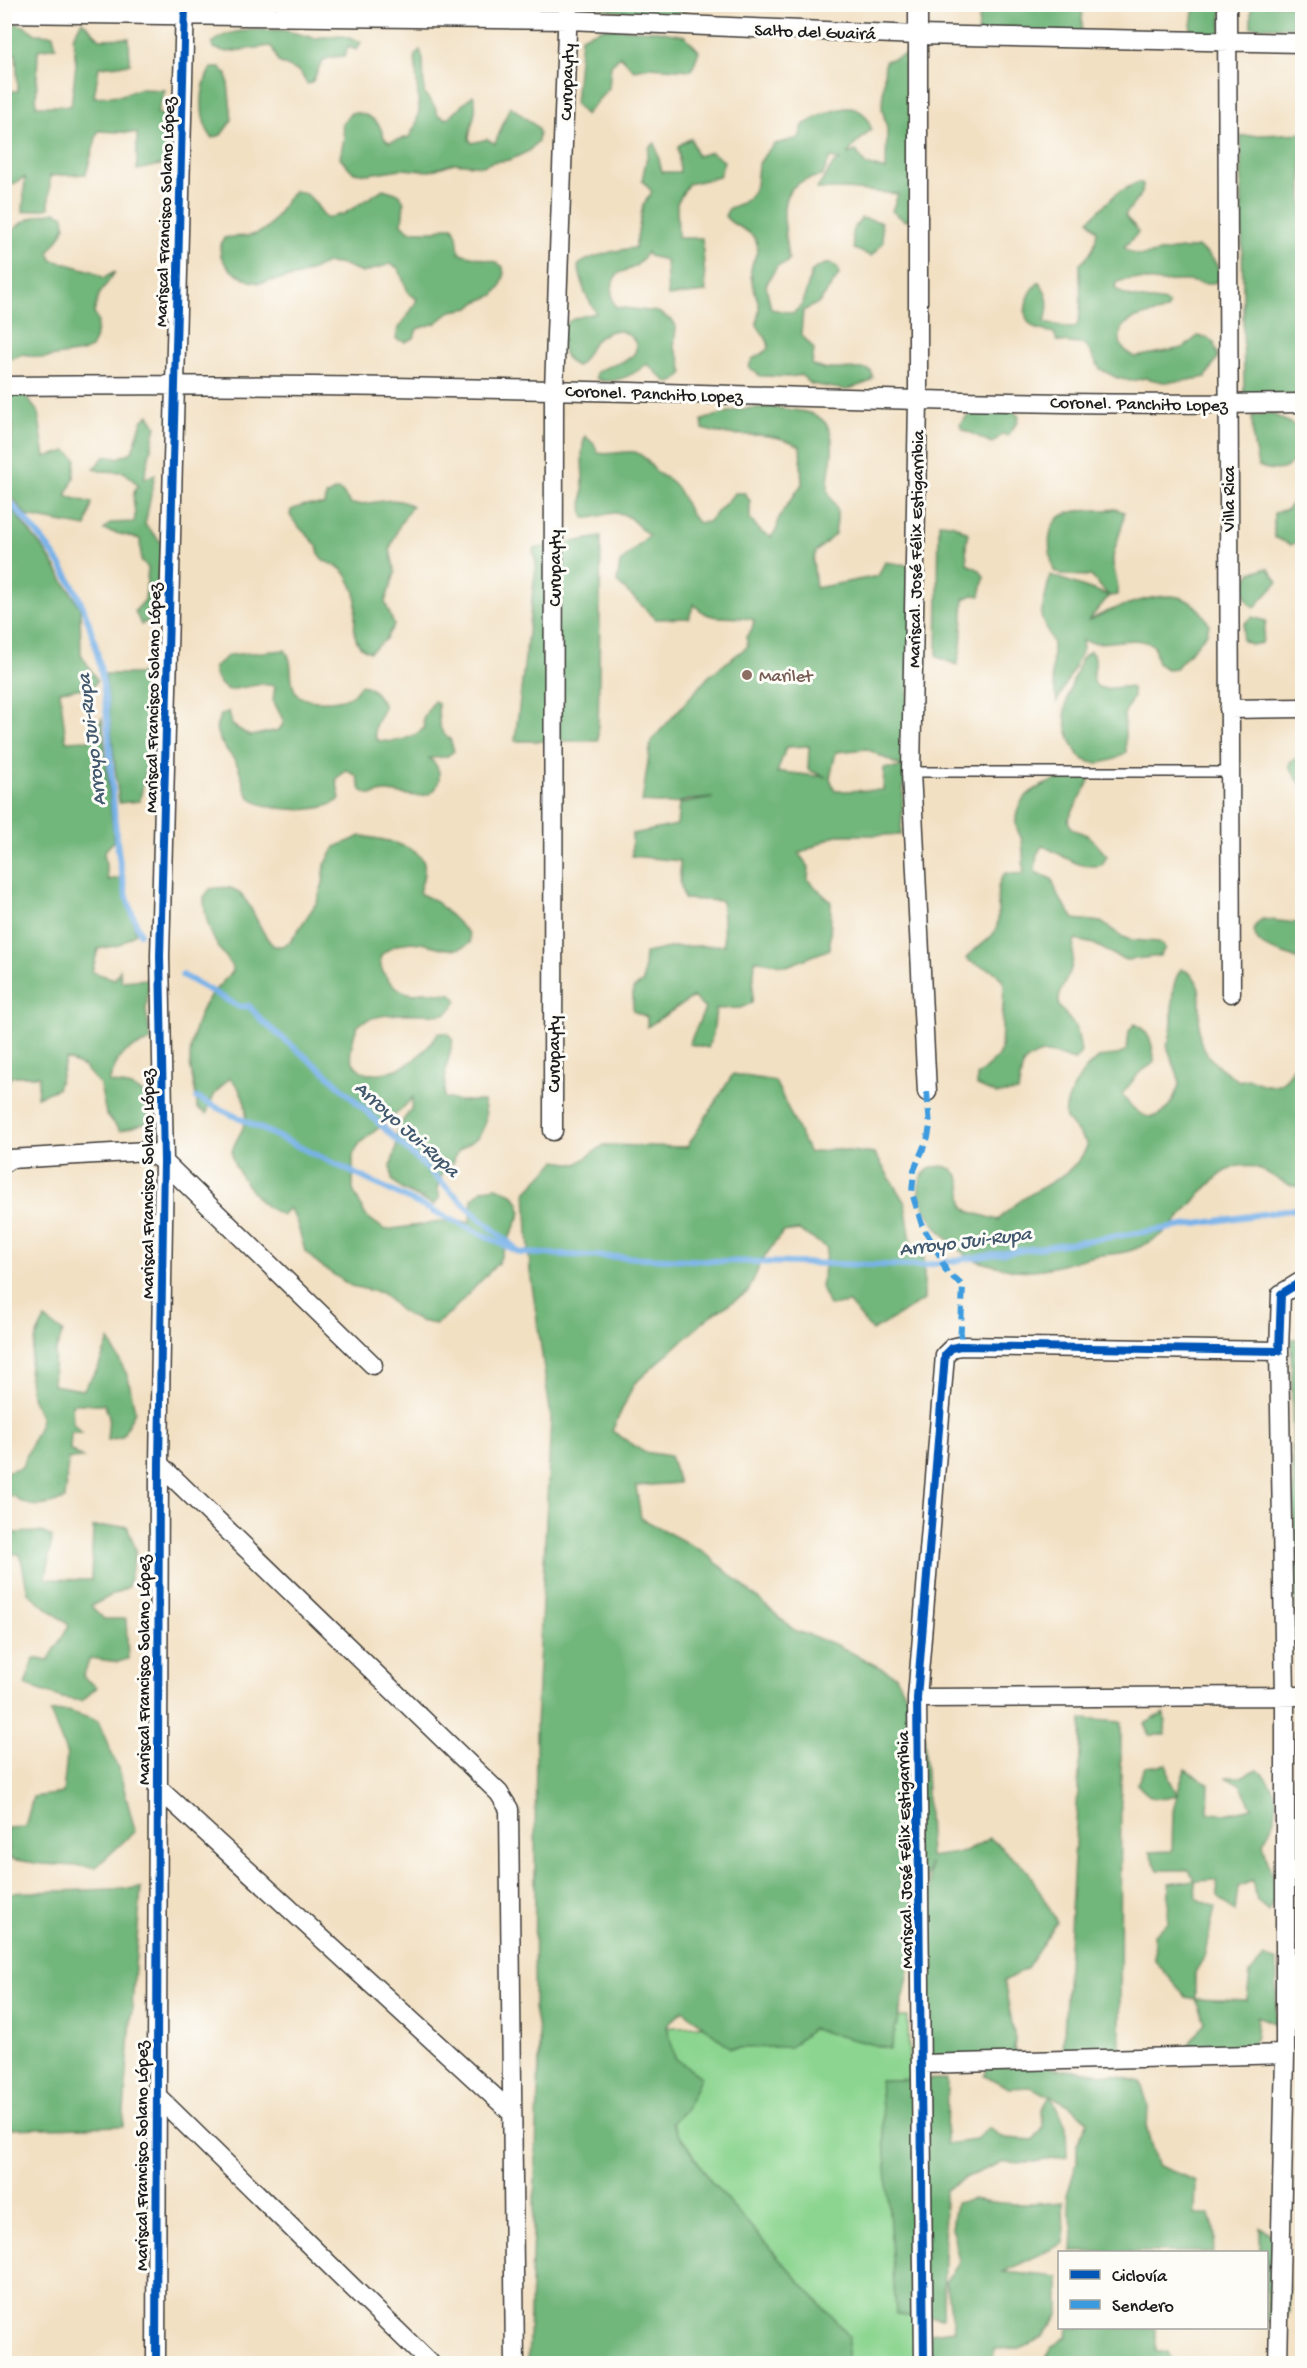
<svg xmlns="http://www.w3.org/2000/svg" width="1307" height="2368" font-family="'Gochi Hand',sans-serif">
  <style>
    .green { fill: #8cd590; stroke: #547856; stroke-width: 1.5 }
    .forest { fill: #71b67a; stroke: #46694b; stroke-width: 1.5; fill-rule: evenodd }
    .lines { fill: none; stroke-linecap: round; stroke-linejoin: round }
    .stream { stroke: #78b2e9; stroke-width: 6 }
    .lane-casing { stroke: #3c3935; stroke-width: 12 }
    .street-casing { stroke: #3c3935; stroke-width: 21 }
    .lane { stroke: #fff; stroke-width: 9 }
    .street { stroke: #fff; stroke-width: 18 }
    .quiet { stroke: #3c9bdf; stroke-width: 6; stroke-dasharray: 12 6; stroke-linecap: butt }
    .cycleway-casing { stroke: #fdfcf7; stroke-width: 11 }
    .cycleway { stroke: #0057b8; stroke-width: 8 }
    .education-dot { fill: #8d6e63; stroke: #fdfcf7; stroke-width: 2 }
    .labels { text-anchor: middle; stroke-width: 6; stroke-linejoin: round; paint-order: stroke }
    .street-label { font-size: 18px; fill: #1c1c1c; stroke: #fdfcf7 }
    .education-label { font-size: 18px; fill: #785e54; stroke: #fdfcf7; text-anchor: start }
    .water-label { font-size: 20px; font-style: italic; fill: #41586e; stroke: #fdfcf7 }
  </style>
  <rect width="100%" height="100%" fill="#fdfcf7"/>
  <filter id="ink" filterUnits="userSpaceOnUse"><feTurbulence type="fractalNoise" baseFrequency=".0167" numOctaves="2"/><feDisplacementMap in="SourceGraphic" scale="12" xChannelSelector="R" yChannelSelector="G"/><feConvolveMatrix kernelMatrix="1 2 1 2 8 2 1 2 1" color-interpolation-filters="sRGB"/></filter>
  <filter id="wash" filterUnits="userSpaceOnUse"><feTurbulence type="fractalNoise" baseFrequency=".008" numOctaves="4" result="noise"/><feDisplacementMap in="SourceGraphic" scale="24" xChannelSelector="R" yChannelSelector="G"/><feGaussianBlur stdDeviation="1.35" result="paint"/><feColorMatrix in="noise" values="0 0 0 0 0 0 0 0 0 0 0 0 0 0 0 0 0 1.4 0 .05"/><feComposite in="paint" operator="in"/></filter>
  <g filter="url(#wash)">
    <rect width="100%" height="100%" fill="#f2e0c3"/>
    <path class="green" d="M908 2017 915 2363 536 2364 539 2033Z"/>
    <path class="forest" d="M347 5H501L487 8 458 5 437 12Z
      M589 5 695 4V5C676 24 612 11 589 5Z
      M980 5H1083L1081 39 978 37Z
      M1194 5H1222L1221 34 1190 33Z
      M1251 5H1302V27H1251Z
      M82 21 100 39 129 38 130 64 99 67 94 97 122 95 138 89 165 90 157 113 177 121 164 164 137 170V133L98 131 86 174 50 176 49 208 23 212 25 177 5 189 4 91H18L16 54 5 53V26L8 22 24 26 36 34 53 35 56 47 38 50 36 106H71L76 64 73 37Z
      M604 28 658 31 685 36 699 51 692 70 650 67 634 70 620 56 611 65 609 88 585 115 575 104 581 37Z
      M255 30H283L315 38 340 35 361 42 357 50 348 47 344 56C317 57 322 64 312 83L307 84 300 72 278 62 273 49 270 46 227 52 213 48 212 44C223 32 239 31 255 30Z
      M420 50 423 59 424 93 435 107 438 115 447 119 473 95C480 110 470 123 469 139L472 143 487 139 495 144 510 106 537 127 539 132 538 141 529 151 510 160 492 162 483 166 454 163 430 171 401 169 368 174 353 172 340 158 344 138 342 124 351 113C362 111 377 119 381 129 384 136 383 138 389 142L409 137 416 125 419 110 415 55Z
      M910 53 913 217 905 221 892 211 898 194 846 189H817L834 163 840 160 830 158 822 176C790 181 780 194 785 227 786 239 785 247 789 259L786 263 777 266 766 285 771 309 793 313 802 305 812 271C820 265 829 260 838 268L839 275 820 302 803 311 801 334 814 349 812 365 823 369H866L871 371 873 378 869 382 846 390 811 384 801 375 791 377 760 376 749 367 752 359C780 347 766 341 757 325 756 318 760 314 759 307 757 294 750 284 751 270 752 259 762 250 755 239 747 227 732 227 725 216L729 208 742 203 749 198 756 185 758 165 766 153 775 144 799 138 803 125C824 113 862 92 871 129 863 139 854 143 848 154L856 151 865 164 886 170 887 129 882 108 885 61Z
      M211 68H220L227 74 232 120 221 135 212 138C198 119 199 88 211 68Z
      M1302 133V395H1244L1241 136Z
      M691 138 697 156 711 152 724 161 719 177 688 184 677 203 678 238H702L706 292 668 296 666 260 649 256 647 252C644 256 642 261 638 264 627 275 614 266 612 289 611 296 612 301 616 307L658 312 674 322 676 327 674 347 680 359 683 374 674 382 668 383 647 364C635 374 611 387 596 378V373C606 364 624 365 633 355 644 343 625 328 612 331 587 339 591 356 577 366 562 363 555 332 568 322 576 316 587 315 596 313L585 293 578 266C586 256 622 249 635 248L643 205 652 192 642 180 649 147 655 143 662 172H680L678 146Z
      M1138 182 1143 184 1142 193 1125 215C1128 222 1136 224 1138 233L1124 247C1138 261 1150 253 1167 251 1176 249 1187 249 1197 247 1210 254 1222 265 1218 281 1205 287 1199 282 1186 281 1178 280 1170 282 1162 282 1148 281 1129 276 1116 283L1115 288C1128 301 1149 298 1166 302L1169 305 1167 310C1151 316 1118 315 1120 340 1121 349 1127 353 1135 357L1183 348 1198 336 1208 338 1214 343 1218 357 1206 377 1183 381 1163 382 1145 378 1131 381 1117 378 1100 369 1086 345 1057 341 1054 333C1048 331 1040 331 1035 328 1017 318 1028 292 1039 282 1050 295 1049 306 1045 323L1071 328 1076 327C1084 315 1079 279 1080 264 1092 254 1095 247 1097 231L1089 220 1117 193Z
      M383 189 400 194 404 203 402 224 409 231H436L444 227H453L457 235 459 253 496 262 503 267 504 276 501 286 494 295 477 302 470 308 451 311 436 323 417 329 414 338 405 342 396 339C397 322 412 315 417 299L409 294 398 268 390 264 362 273 345 265 327 263 299 276 259 283 250 281 233 272 226 265 221 256 220 247 224 238C233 236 243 237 252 235 276 229 278 207 294 191 313 193 315 205 326 218L344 214Z
      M56 212 64 216 65 226 61 235 49 252 52 260 92 271 104 278 115 272 99 295 94 313 98 321 95 340 91 348 82 352 43 358 23 354 5 361C4 344 1 249 6 240 16 221 36 215 56 212Z
      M861 218 881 222 883 243 871 256 854 249 852 232Z
      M23 393 38 412 45 457 67 451 76 459 74 478 66 496 92 503 86 527 27 516 5 489 4 463H9L13 425 5 423V395Z
      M769 407C802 412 836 408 832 453 831 465 827 478 828 490 829 497 834 501 836 507 839 515 836 526 835 534L816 552 813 561 816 588 878 576 885 562 915 566 901 835H836L799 854 809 867 808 880 831 902 830 949 787 966 755 960 752 1003 740 1008 716 1009 713 1034 708 1048 689 1044 705 1009 693 997 647 1027V1017L633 1011V989L643 982 645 953 674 947 724 945 722 901 684 899 680 883V861L632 856V834L677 825 679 804 713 798 688 800 672 804 642 802 651 741 709 676 748 646 746 637 752 629 754 620C734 613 710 625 694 604L689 618 656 619 617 582 620 563 649 535C640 530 635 521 627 516 614 508 599 519 584 518 580 506 584 497 583 484 583 468 580 452 585 436L594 444 598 453C613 456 625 450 635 452 647 456 650 467 659 474 664 477 670 479 674 484 685 496 686 513 699 523L708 522 735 493H745L750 501V519L762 533 771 537 777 529 778 520 783 511 802 484 800 446C763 427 736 441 703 429L702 420 739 409ZM809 746 808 770 826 777 782 772 777 773 786 747ZM867 749 904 768H884L883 790 835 791 830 778 836 752Z
      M1007 407 1019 416 1018 421 1008 436 1003 434 992 443 962 429 960 425C966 410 993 409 1007 407Z
      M1271 413 1297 427 1302 453C1288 470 1280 474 1258 466L1253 440 1252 416Z
      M149 415 156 426 144 479 155 474 145 525 163 544 154 617 141 625 135 611 145 600 148 568 141 560 140 539 104 530 110 523 134 522C138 509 128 498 138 485L124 472 100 471 94 468 105 456 118 458 132 452 142 421Z
      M1302 468V540L1291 545 1274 537V513L1287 509 1295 500C1293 488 1292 476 1302 468Z
      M338 490 342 492 351 504C372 506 392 493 412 506L399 526 390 549 395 573 385 602 394 625 385 640 370 652C342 643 362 608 354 590 349 579 346 570 334 565 330 563 325 562 322 559 318 555 319 551 317 546 309 535 296 527 290 515L291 510 305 505H324L326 496 334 491Z
      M5 501 46 552 80 607 81 654 97 680 93 687 60 691 66 741 89 740 102 718 114 841 104 852 108 880 120 878 136 933 119 945 98 949 92 972 115 979 120 970 121 981 149 979 146 1011 151 1041C121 1052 120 1052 109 1082L132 1087 147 1095 149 1122 120 1131 106 1114 100 1085 84 1067 66 1059 57 1089 37 1097 39 1076H12L5 1086Z
      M1115 509 1124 512C1125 525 1115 542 1113 558 1112 571 1120 582 1118 595L1109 596 1088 621C1107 610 1156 592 1178 597 1192 600 1202 611 1209 624L1207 633 1176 668 1167 669 1158 664 1154 646C1133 632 1105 649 1082 640L1083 649 1057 702 1052 677 1053 644 1041 616 1050 575 1108 595 1091 576 1062 575 1054 571C1048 550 1043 518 1072 512 1085 509 1102 511 1115 509Z
      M939 523 952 524 968 533 966 546 967 564 980 570 984 577 980 596 973 595 964 599 961 648 957 665 937 657Z
      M601 537 598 741H515L536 565 533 549Z
      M1268 568 1278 582 1254 608 1247 601 1243 588 1251 572Z
      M1252 617 1266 621 1262 643 1252 645 1242 640 1244 624Z
      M285 650C295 663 288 678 295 691 302 705 340 703 352 695 356 692 357 688 361 685 372 686 380 697 384 707 380 718 370 727 377 740 392 744 413 739 424 728L423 718 434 701 438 703C439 719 436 730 450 739L454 751 446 757 429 758C436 763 440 769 439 778 436 806 405 793 387 792 375 791 374 800 361 790L357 776 346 770 336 779 340 799C325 814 267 812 252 799 243 792 243 777 238 766 231 752 221 748 217 732 215 726 218 721 221 715L229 711 232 725 250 736 279 730 284 722 273 700 275 686 262 684 229 690C221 687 213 676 214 667L229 655Z
      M1090 651C1092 654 1095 656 1095 660 1097 670 1087 679 1098 687 1107 692 1120 684 1132 688L1133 697 1124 714 1126 752C1116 761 1091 769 1080 756 1073 749 1067 732 1066 722 1063 707 1069 692 1074 678 1079 666 1080 658 1090 651Z
      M164 668 163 721 148 755 140 801 119 803 105 674H137Z
      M1302 755V786L1289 767 1290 762Z
      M1084 771 1090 778C1085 793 1074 805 1068 821L1072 829 1089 836 1107 856 1102 865C1074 870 1065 854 1042 846L1037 854 1035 872 1052 879 1058 896 1074 919 1101 922 1123 937 1132 940 1159 942 1165 948 1160 956 1127 960 1118 957 1094 944 1075 940C1072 950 1074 959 1071 969 1066 984 1058 988 1059 1006L1077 1029 1081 1052 1075 1060C1052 1054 1043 1046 1023 1064L1018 1092 996 1094 977 1086V1076L997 1058 1001 1050 1004 984C994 964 982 970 966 959 973 947 991 942 996 929 1003 909 990 892 1005 873L1023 874C1024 867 1023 848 1022 841 1021 835 1016 830 1016 824 1014 786 1057 781 1084 771Z
      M361 836C378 838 421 846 424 864 426 874 421 884 419 893L436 901 469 934 470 943C443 964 419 923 381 955 377 974 395 991 413 994 415 994 420 992 423 992 432 992 442 993 451 994L457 1000C448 1019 440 1014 422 1014 407 1013 368 1014 358 1026 354 1032 353 1042 351 1049 349 1061 357 1069 367 1074 401 1074 420 1060 438 1033H447L453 1040 446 1069 444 1098 459 1101H483C488 1114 486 1132 473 1141 468 1145 461 1147 457 1153 451 1160 455 1168 443 1172L437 1188 440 1197 434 1205 403 1190 392 1180 391 1166 396 1148 398 1128 411 1109 413 1097 401 1110 360 1143 353 1155V1190L366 1216 385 1230 447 1221 470 1222 472 1199 483 1189 497 1187 514 1195 519 1203 521 1213 498 1263 451 1312 436 1324 419 1321 402 1312 382 1293 351 1286 319 1265 305 1251 296 1220 289 1208 282 1215C277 1212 271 1210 266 1206 256 1199 231 1166 232 1153 232 1147 238 1138 241 1132 251 1114 245 1092 230 1078 219 1088 209 1099 207 1114L197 1108C197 1092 191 1077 190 1062 190 1042 197 1015 208 999 215 989 225 980 233 971 230 962 227 958 221 951 210 936 204 915 204 897L210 889C217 888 226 886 233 889 252 897 258 933 274 946H283L291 941 317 902 323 883 325 865 335 847Z
      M1262 919 1296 923 1302 919V963C1288 949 1254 955 1254 927Z
      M1181 969C1214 979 1192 1023 1202 1045 1209 1062 1225 1071 1239 1081 1250 1076 1255 1083 1266 1085 1293 1090 1300 1051 1302 1033V1187C1278 1187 1261 1159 1235 1167 1213 1173 1185 1215 1166 1231 1157 1240 1146 1244 1135 1249 1122 1254 1108 1254 1095 1256 1068 1262 1038 1275 1010 1269 998 1266 982 1264 971 1258 951 1248 910 1203 921 1178 929 1162 954 1162 960 1180 963 1188 961 1198 964 1207L971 1212 998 1220C1006 1212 1014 1205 1023 1199 1045 1184 1077 1173 1087 1146L1085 1141 1066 1119C1062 1102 1083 1066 1099 1058 1110 1053 1115 1059 1127 1050L1129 1031 1135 1024C1150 1031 1154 1047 1154 1063L1139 1073 1122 1094C1126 1102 1131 1106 1138 1112 1161 1128 1174 1101 1180 1082L1167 1046C1178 1021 1165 992 1181 969Z
      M733 1074 775 1081 809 1153 833 1149 875 1154 905 1203 912 1247 924 1258V1300L872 1331 849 1303 829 1306 821 1287 827 1248 799 1230 783 1232 762 1260 748 1292 709 1317 634 1384 612 1431 644 1452 670 1456 679 1483 636 1486 641 1518 704 1552 794 1630 837 1645 896 1676 924 1730 930 1857 965 1852 990 1838 1028 1871 1057 1922 1027 1968 1004 1981 1015 2039 1014 2050 1051 2068 1112 2075 1141 2082 1148 2106 1147 2130 1157 2165 1196 2181 1195 2215H1210C1215 2228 1217 2239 1213 2252H1072L1073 2231 1067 2195 1077 2162V2144L1088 2121 1071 2106 1051 2096 1066 2126 1067 2157 1026 2163 1003 2162 967 2177 945 2190 943 2318 896 2314 880 2080 947 2079 946 2144 975 2140 988 2128 1005 2138 1034 2140 1043 2128 1042 2110 1050 2096 1030 2087 1009 2088 984 2075 991 2063 927 2059 930 1863 905 1992 890 2049 812 2029 790 2047 731 2048 683 2010 667 2026 675 2058 701 2077 686 2109 672 2123 712 2183 849 2336 846 2363H528L540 2042 534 2008 536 1725 551 1418 530 1271 526 1192 556 1161 577 1164 604 1145 687 1147Z
      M45 1319 63 1332 55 1353 53 1385 83 1390 98 1368 109 1340 128 1377 135 1411 122 1437 107 1440 109 1416 104 1404H72L73 1423 82 1433 71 1432 70 1450 83 1458 68 1459 65 1499C47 1506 29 1511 14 1496H4L5 1472 22 1467 41 1420C38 1410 31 1398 30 1388 27 1364 33 1339 45 1319Z
      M1291 1339H1302V1688H1297Z
      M127 1526 136 1550 128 1587 91 1606 104 1619H126L128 1659 118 1662 90 1658 83 1677 97 1687 82 1701 62 1698 25 1685 34 1658 48 1661 69 1625 28 1593 20 1554H5V1541L10 1533 41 1532 52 1537 46 1579 91 1580 93 1527Z
      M68 1711 98 1721 120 1773 135 1831 96 1867 42 1864 10 1859 6 1828 25 1827 33 1797 63 1793 67 1755 50 1712Z
      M1164 1713 1166 1735H1149L1144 1724Z
      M1082 1719 1121 1722 1120 2054 1063 2052Z
      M1167 1764 1169 1778 1177 1794 1185 1769 1209 1784 1208 1813 1225 1814 1252 1808 1240 1784 1226 1777H1241L1257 1769C1285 1793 1279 1814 1263 1843L1276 1892 1269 1912 1257 1901 1252 1881 1238 1887 1235 1912 1218 1897 1217 1880 1195 1881 1196 1898 1215 1907 1205 1954 1195 1974V1999L1247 2001 1250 1973 1264 1957 1277 1960 1276 2024 1257 2016 1256 2036 1250 2050 1186 2048 1205 2022 1195 1999 1186 1997 1155 1961 1154 1934 1168 1923 1169 1884 1194 1880 1189 1870H1158L1149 1852 1172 1851 1173 1811 1177 1795C1155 1800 1153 1802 1137 1784L1145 1767Z
      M141 1888 123 2126 5 2129V1893Z
      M973 2199C1003 2205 1034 2205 1063 2202L1064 2243 1003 2272 1059 2277V2314L1042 2338 1020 2348 994 2349 993 2363 930 2364V2333L955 2330 945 2282 959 2262 952 2228 956 2203Z
      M1260 2227C1287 2239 1288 2286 1290 2312L1276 2324 1267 2322 1266 2252H1260Z
      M1068 2328H1156V2352H1168L1173 2363H1042L1051 2348 1067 2336Z"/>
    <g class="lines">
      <path class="stream" d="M4 496C35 529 66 565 83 607 119 697 104 797 125 890 129 905 134 919 140 933
        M182 975 240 1007 249 1006 263 1022 328 1075 476 1215 514 1247
        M197 1098 521 1253 715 1261 919 1266 1302 1208"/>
    </g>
  </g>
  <g filter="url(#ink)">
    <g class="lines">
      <g class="lane-casing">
        <path id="lane" d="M911 772H1231"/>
      </g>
      <g class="street-casing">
        <path id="street" d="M918 4V401L911 772 927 1092
          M1227 4 1231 993
          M4 13 568 20 917 35 1302 43
          M4 386C187 384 370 386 552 390 802 396 1052 407 1302 403
          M1229 709 1302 708
          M553 1131 554 390 568 4
          M4 1163 10 1159 147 1151 164 1162 373 1365
          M159 1464 499 1793 509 1809 515 2364
          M917 1698 1302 1696
          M158 1788 512 2113
          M921 2064 1285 2054
          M157 2096 431 2364
          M156 2364 159 1464 164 1162 160 956 185 4
          M924 2364 917 1698 945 1355 952 1348 960 1346 1279 1351 1281 1294 1302 1281
          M1278 2364 1285 2054V1696L1279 1351"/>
      </g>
      <use href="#lane" class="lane"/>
      <use href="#street" class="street"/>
      <path class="quiet" d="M927 1092 930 1126 928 1137 914 1170 912 1193 922 1225 940 1256 946 1271 963 1286 960 1346"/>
      <g class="cycleway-casing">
        <path id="cycleway" d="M156 2364 159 1464 164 1162 160 956 185 4
          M924 2364 917 1698 945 1355 952 1348 960 1346 1279 1351 1281 1294 1302 1281"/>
      </g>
      <use href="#cycleway" class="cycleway"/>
    </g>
  </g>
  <circle class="education-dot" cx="747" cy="675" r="6"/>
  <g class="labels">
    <g class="street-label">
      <text transform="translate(815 31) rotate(2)" y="6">Salto del Guairá</text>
      <text transform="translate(566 82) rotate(-88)" y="6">Curupayty</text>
      <text transform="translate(164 212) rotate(-88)" y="6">Mariscal Francisco Solano López</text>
      <text transform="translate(654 393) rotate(2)" y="6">Coronel. Panchito Lopez</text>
      <text transform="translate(1139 403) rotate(1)" y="6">Coronel. Panchito Lopez</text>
      <text transform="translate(1228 499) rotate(-90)" y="6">Villa Rica</text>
      <text transform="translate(915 549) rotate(-89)" y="6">Mariscal. José Félix Estigarribia</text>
      <text transform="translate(554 568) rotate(-90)" y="6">Curupayty</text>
      <text transform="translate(152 698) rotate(-89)" y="6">Mariscal Francisco Solano López</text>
      <text transform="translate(553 1054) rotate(-90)" y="6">Curupayty</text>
      <text transform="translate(147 1184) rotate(-90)" y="6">Mariscal Francisco Solano López</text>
      <text transform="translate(143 1670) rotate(-90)" y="6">Mariscal Francisco Solano López</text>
      <text transform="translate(904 1850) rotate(-91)" y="6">Mariscal. José Félix Estigarribia</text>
      <text transform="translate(141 2156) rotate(-90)" y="6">Mariscal Francisco Solano López</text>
    </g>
    <g class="education-label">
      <text x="759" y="681">Marilet</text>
    </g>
    <g class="water-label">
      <text transform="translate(90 740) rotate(-97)" y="7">Arroyo Jui-Rupa</text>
      <text transform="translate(408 1128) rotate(42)" y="7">Arroyo Jui-Rupa</text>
      <text transform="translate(965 1240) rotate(-7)" y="7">Arroyo Jui-Rupa</text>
    </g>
  </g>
  <rect width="1307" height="2368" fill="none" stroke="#fdfcf7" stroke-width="24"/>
  <rect x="1058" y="2251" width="210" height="78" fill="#fdfcf7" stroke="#a3a29f" stroke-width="1.5"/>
  <rect x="1070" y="2270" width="30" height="9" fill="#0057b8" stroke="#a3a29f" stroke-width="1.5"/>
  <text x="1112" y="2281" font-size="18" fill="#1c1c1c">Ciclovía</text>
  <rect x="1070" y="2300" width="30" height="9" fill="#3c9bdf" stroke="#a3a29f" stroke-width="1.5"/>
  <text x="1112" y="2311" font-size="18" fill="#1c1c1c">Sendero</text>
</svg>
